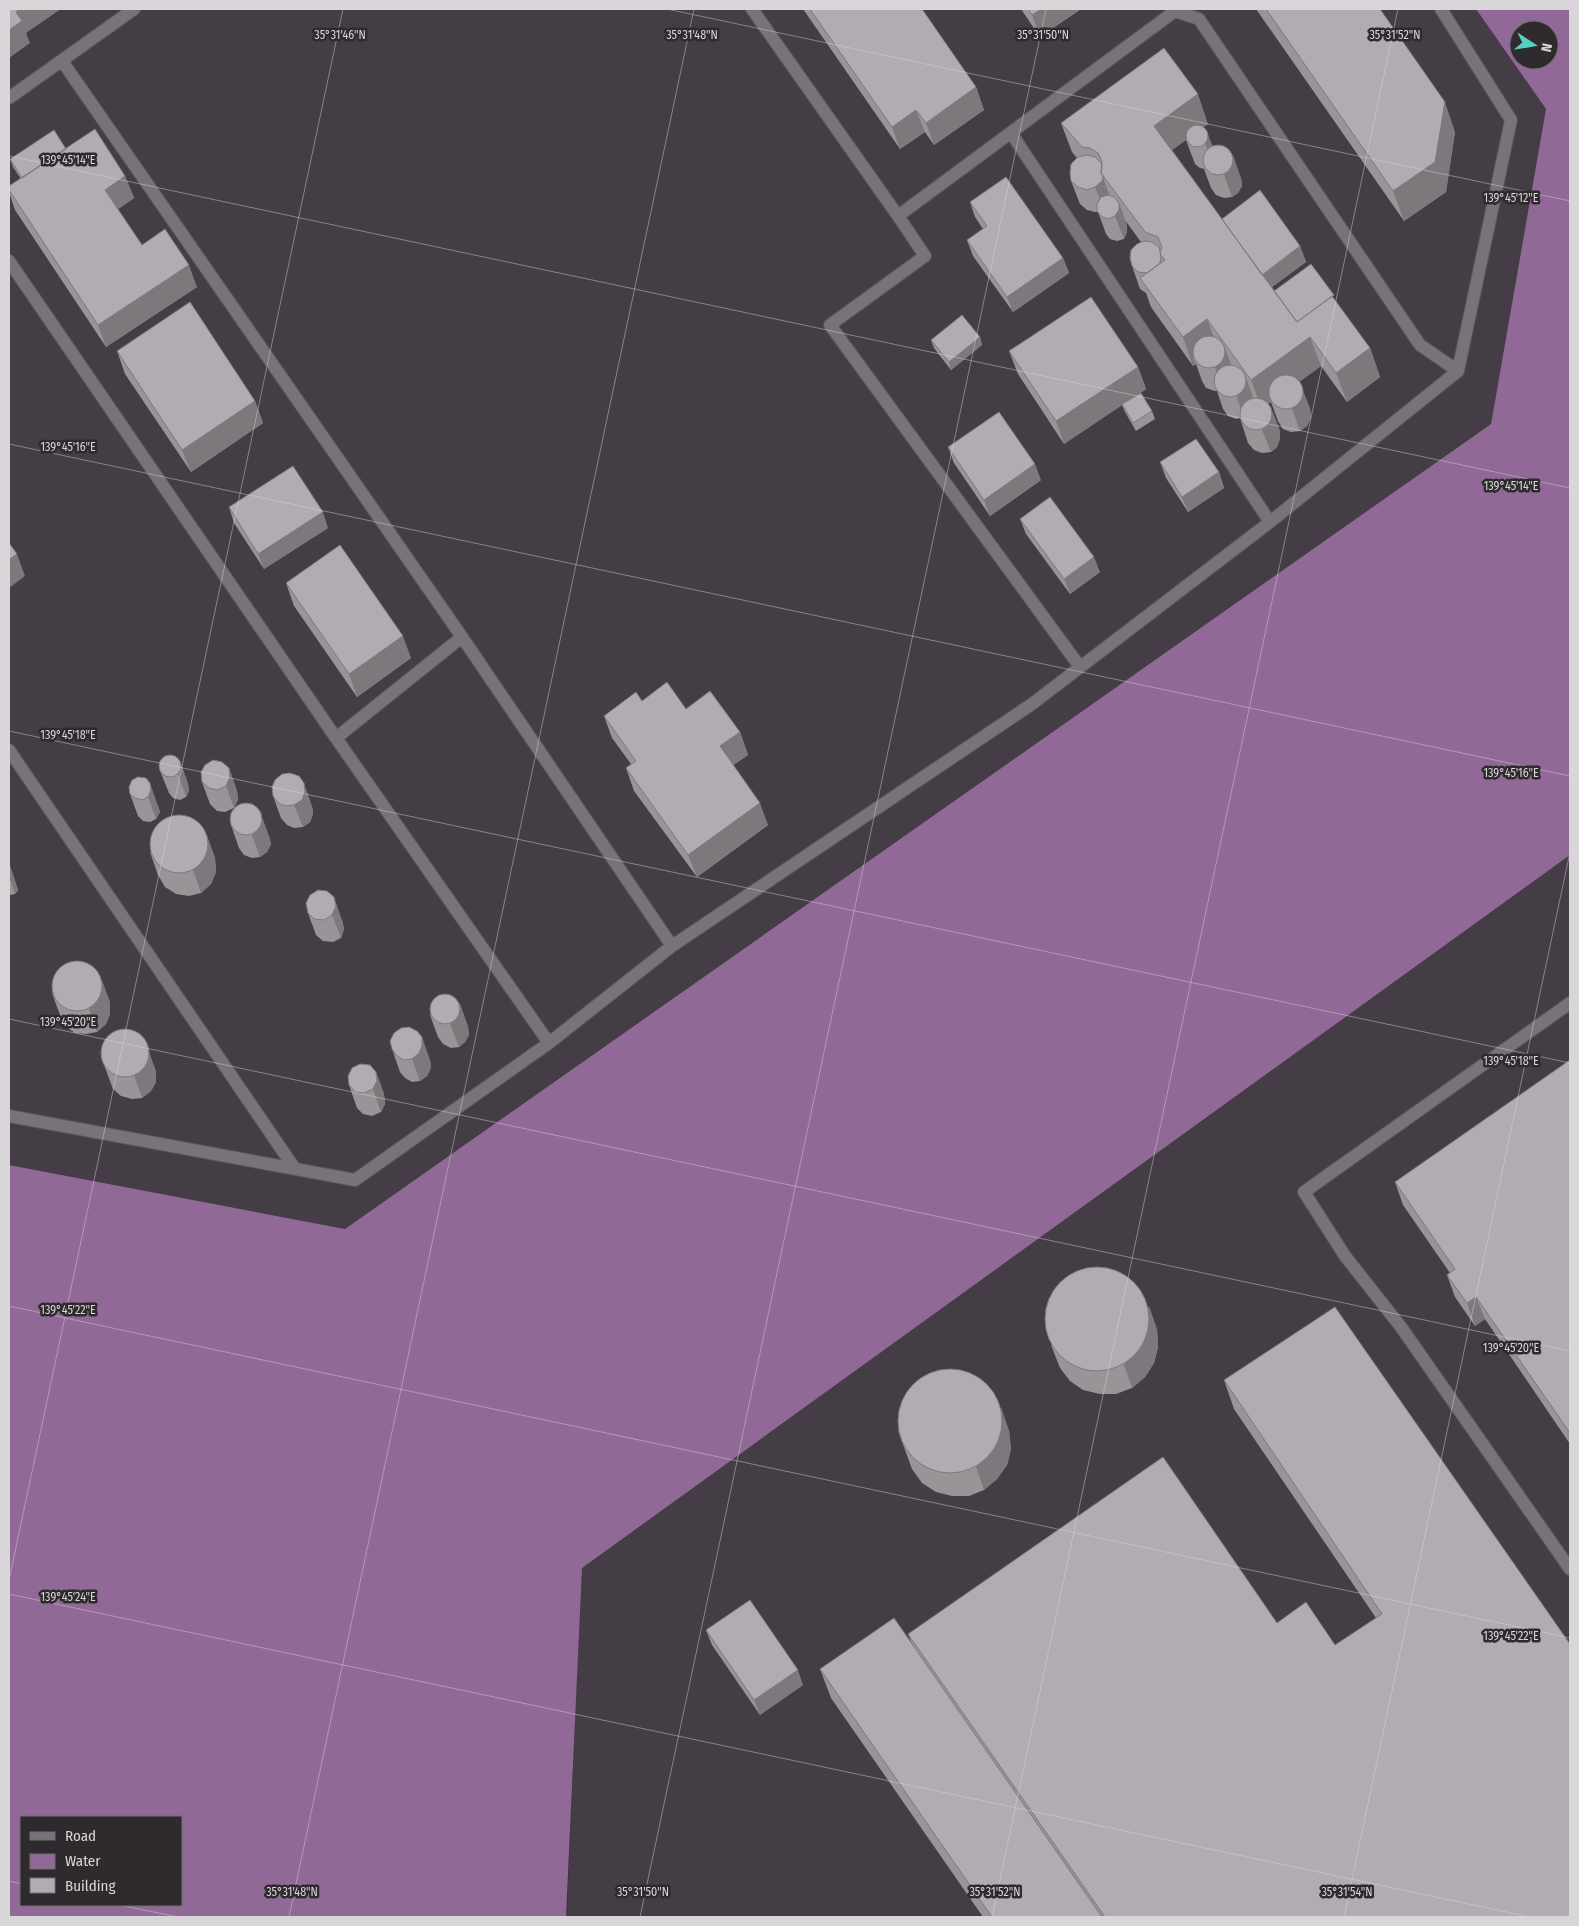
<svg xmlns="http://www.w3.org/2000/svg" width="1579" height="1926" font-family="'Fira Sans Condensed',sans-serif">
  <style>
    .built { fill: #453d46 }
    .water { fill: #906996; fill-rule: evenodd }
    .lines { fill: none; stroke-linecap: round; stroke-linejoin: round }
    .minor-casing { stroke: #575358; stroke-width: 14 }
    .minor { stroke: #787378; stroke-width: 12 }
    .wall { fill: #989498 }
    .shaded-wall { fill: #7c787c }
    .building { fill: #b1acb1; stroke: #7c787c }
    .ticks { fill: none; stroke: #d9d6d9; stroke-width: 1; stroke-opacity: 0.45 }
    .ticks-label { font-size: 12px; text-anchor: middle; fill: #d9d6d9; stroke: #2e2a2e; stroke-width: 5; stroke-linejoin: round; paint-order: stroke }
  </style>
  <rect width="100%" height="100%" fill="#383438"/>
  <path class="built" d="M9 9H1476L1546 109 1491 424 345 1229 9 1165Z
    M1570 855V1917H567L581 1568Z"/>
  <path class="water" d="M1476 9H1570V855L582 1568 566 1917H9V1165L345 1229 1491 424 1546 109ZM1519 30H1549V60H1519ZM21 1817H181V1905H21Z"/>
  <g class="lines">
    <g class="minor-casing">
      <path id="minor" d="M752 9 898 216 1175 11 1199 19 1420 345 1458 371
        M9 98 134 9
        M1011 133 1270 522
        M898 216 925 256 830 325 1080 667
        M9 261 336 738 462 637 62 61
        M462 637 672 946
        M336 738 549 1043
        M9 750 295 1169
        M1570 1003 1304 1192 1345 1256 1401 1327 1570 1569
        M9 1116 355 1180 549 1043 672 946 1032 704 1270 522 1458 371 1511 120 1441 9"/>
    </g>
    <use href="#minor" class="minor"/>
  </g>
  <path class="wall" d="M803 9H922L976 87 984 110 934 145 925 132 900 149Z
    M1021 9H1081L1040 37Z
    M1256 9H1380L1455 132 1446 192 1404 221Z
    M1061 123 1208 124 1203 127 1206 130 1212 146 1241 178 1242 186 1238 193 1232 197 1224 198 1216 195 1211 188 1204 169 1200 168 1195 164 1186 140 1172 150 1222 219 1300 246 1306 262 1272 287 1274 291 1336 302 1370 348 1380 377 1347 402 1321 366 1299 382 1301 386 1310 409 1311 417 1307 426 1300 431 1291 432 1283 429 1278 421 1271 402 1268 404 1271 408 1280 431V439L1277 447 1271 452 1262 453 1254 450 1248 443 1240 418 1236 419 1228 416 1223 409 1217 391H1215L1206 388 1202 381 1196 364 1193 366 1151 307 1146 293 1140 289 1132 266 1141 242 1125 220 1127 225V232L1124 239 1117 241 1110 239 1106 234 1098 212H1095L1087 210 1080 204 1071 181 1077 158 1072 152Z
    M66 149 125 176 134 198 118 209 142 245 197 287 106 347 15 210 9 192V186L21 179 13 167 10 159Z
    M970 202 1063 258 1069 273 1013 312 973 256 967 240 983 229 975 217Z
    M980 337 982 345 951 370 934 348 931 340Z
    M117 351 255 401 263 423 191 472 125 374Z
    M1009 351 1138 367 1146 389 1139 394 1152 411 1155 419 1136 431 1125 412 1122 405 1064 444 1018 374Z
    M948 447 1041 480 990 516 954 463Z
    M1160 462 1219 472 1224 488 1188 512 1166 478Z
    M229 507 328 528 264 569 234 523Z
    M1020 519 1100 572 1070 594 1026 534Z
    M286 583 411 658 357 697 294 606Z
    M642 701 686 709 740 732 748 755 733 765 768 825 697 877 634 791 626 768 631 764 612 738 604 716Z
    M180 761 188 784 189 791 186 797 180 800 173 798 169 793 160 771Z
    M229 768 237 791 238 800 234 808 225 812 217 811 210 804 202 782Z
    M132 780 158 806 160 812 156 819 150 822 143 821 138 816 130 794Z
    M273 796 312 806 313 814 310 822 303 827 294 828 287 825 281 818Z
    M231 825 269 836 271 844 267 852 260 857 252 858 244 855 239 848Z
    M207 836 215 858 216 872 211 884 201 893 189 896 176 894 165 887 158 875 150 852Z
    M9 863 18 890 15 894 10 895 9 893Z
    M306 903 342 920 344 929 341 938 333 942 323 941 316 935 308 913Z
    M52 993 110 1002V1014L106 1024 97 1032 86 1034 75 1033 65 1026 60 1015Z
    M460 1004 468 1027 469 1035 465 1042 459 1047 451 1048 443 1044 438 1037 430 1015Z
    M392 1049 430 1060 431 1068 427 1076 420 1081 412 1082 405 1078 400 1072Z
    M101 1057 156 1071V1082L151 1091 142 1098 132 1099 121 1096 113 1089Z
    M1570 1060V1444L1485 1319 1475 1326 1455 1297 1447 1275 1450 1273 1403 1205 1395 1182Z
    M376 1072 384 1094 385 1104 381 1112 372 1116 363 1114 357 1108 349 1085Z
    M1157 1329 1158 1347 1154 1363 1145 1377 1132 1388 1116 1394H1100L1083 1390 1070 1381 1060 1368 1051 1345Z
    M1224 1380 1570 1644V1917H983L831 1698 820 1669 912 1645 908 1634 1277 1623 1335 1645 1376 1618 1234 1409Z
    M1001 1408 1009 1431 1011 1449 1007 1465 997 1479 984 1490 969 1496H952L936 1492 922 1483 912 1469 898 1431Z
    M706 1630 803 1685 760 1715 712 1645Z"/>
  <path class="shaded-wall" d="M20 9H61L26 33 30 43 9 58V30L16 12Z
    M1041 9H1080L1040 37 1032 15Z
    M976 87 984 110 934 145 926 123Z
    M1198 94 1208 124 1165 155 1154 126Z
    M1445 102 1455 132 1446 192 1404 221 1393 191Z
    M916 110 925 132 900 149 892 127Z
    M1206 130 1215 152 1213 166 1205 143Z
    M1233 155 1241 178 1242 186 1238 193 1232 197 1224 175Z
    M125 176 134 198 114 212 105 190Z
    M1103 177 1111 200 1104 210 1095 187Z
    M1119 203 1127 225V232L1124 239 1115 216Z
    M1300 246 1306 262 1265 292 1260 277Z
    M1063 258 1069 273 1013 312 1007 297Z
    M189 265 197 287 106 347 98 325Z
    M1207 319 1218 348 1193 358 1196 364 1193 366 1183 337Z
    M980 337 982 345 951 370 949 362Z
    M1310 337 1321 366 1272 402 1270 399 1271 402 1262 409 1251 380Z
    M1224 346 1233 369 1223 391 1215 368Z
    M1370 348 1380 377 1347 402 1336 373Z
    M1138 367 1146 389 1064 444 1056 421Z
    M1245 375 1253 397 1255 406 1244 418 1236 395Z
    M1301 386 1310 409 1311 417 1307 426 1300 431 1292 408Z
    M255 401 263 423 191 472 182 450Z
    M1271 408 1280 431V439L1277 447 1271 452 1262 430Z
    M1035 464 1041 480 990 516 984 500Z
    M1219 472 1224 488 1188 512 1182 497Z
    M323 512 328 528 264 569 258 554Z
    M17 554 25 576 9 588V560Z
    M1094 557 1100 572 1070 594 1064 579Z
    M403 636 411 658 357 697 349 674Z
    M740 732 748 755 728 769 720 746Z
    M180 761 188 784 189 791 186 797 178 774Z
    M229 768 237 791 238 800 234 808 226 786Z
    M150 783 158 806 160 812 156 819 148 797Z
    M304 783 312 806 313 814 310 822 303 827 294 805Z
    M760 803 768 825 697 877 688 855Z
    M261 814 269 836 271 844 267 852 260 857 252 835Z
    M207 836 215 858 216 872 211 884 201 893 193 870Z
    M9 863 18 890 15 894 9 876Z
    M334 897 342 920 344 929 341 938 332 915Z
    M102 980 110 1002V1014L106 1024 97 1032 89 1009Z
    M460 1004 468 1027 469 1035 465 1042 459 1047 450 1024Z
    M422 1037 430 1060 431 1068 427 1076 420 1081 412 1059Z
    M148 1049 156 1071V1082L151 1091 142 1098 134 1075Z
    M376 1072 384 1094 385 1104 381 1112 373 1089Z
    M1476 1297 1485 1319 1475 1326 1467 1303Z
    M1149 1306 1157 1329 1158 1347 1154 1363 1145 1377 1132 1388 1124 1365Z
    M1001 1408 1009 1431 1011 1449 1007 1465 997 1479 984 1490 976 1467Z
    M798 1670 803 1685 760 1715 754 1700Z"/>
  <path class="building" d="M9 9H20L16 12 22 21 9 30Z
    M810 9H922L976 87 926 123 916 110 892 127Z
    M1028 9H1041L1032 15Z
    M1266 9H1380L1445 102 1435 162 1393 191Z
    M1164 48 1198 94 1154 126 1297 322 1332 296 1370 348 1336 373 1310 337 1251 380 1207 319 1183 337 1140 278 1165 260 1160 254 1162 247 1158 237 1145 232 1101 173 1102 161 1098 153 1090 148 1082 147 1061 123Z
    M1186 136a11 11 0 1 1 22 0a11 11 0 1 1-22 0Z
    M95 129 125 176 105 190 142 245 165 229 189 265 98 325 9 190V186Z
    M54 130 66 149 22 178 10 159Z
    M1203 160a15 15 0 1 1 30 0a15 15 0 1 1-30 0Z
    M1087 155 1095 157 1101 163 1102 165 1101 173 1103 177 1102 181 1095 187 1087 190 1078 187 1071 181 1070 173 1071 164 1078 157Z
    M1006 177 1063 258 1007 297 967 240 987 226 970 202Z
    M1260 190 1300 246 1262 275 1222 219Z
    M1108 195 1114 197 1119 203V210L1115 216 1108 219 1102 217 1097 211V204L1101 197Z
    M1144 241 1152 242 1159 247 1161 257 1160 263 1147 273 1138 272 1132 266 1130 258 1131 250 1137 244Z
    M1311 264 1334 295 1297 322 1274 291Z
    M1091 297 1138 367 1056 421 1009 351Z
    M190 302 255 401 182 450 117 351Z
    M962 315 980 337 949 362 931 340Z
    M1193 352a16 16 0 1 1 32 0a16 16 0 1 1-32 0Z
    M1214 381a16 16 0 1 1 32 0a16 16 0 1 1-32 0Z
    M1269 392a17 17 0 1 1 34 0a17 17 0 1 1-34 0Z
    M1141 393 1152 411 1133 423 1122 404Z
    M1240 414a16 16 0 1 1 32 0a16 16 0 1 1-32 0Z
    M999 412 1035 464 984 500 948 447Z
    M1196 439 1219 472 1182 497 1160 462Z
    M293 466 323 512 258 554 229 507Z
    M1050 497 1094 557 1064 579 1020 519Z
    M9 543 17 554 9 560Z
    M340 545 403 636 349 674 286 583Z
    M667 682 686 709 710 691 740 732 720 746 760 803 688 855 626 768 636 761 604 716 636 692 642 701Z
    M159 766a11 11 0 1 1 22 0a11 11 0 1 1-22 0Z
    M213 760 222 762 229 768 230 777 226 786 217 790 209 788 202 782 201 772 205 765Z
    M290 773 299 776 304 783 305 792 302 800 294 805 286 806 278 803 273 796 272 787 275 780 282 774Z
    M138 777 146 778 150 783 151 790 148 797 142 800 135 798 130 794 129 787 132 780Z
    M230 819a16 16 0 1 1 32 0a16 16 0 1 1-32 0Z
    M150 844a29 29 0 1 1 58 0a29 29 0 1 1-58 0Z
    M318 890 327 891 334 897 336 906 332 915 324 920 314 919 308 913 306 903 310 895Z
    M52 986a25 25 0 1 1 50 0a25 25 0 1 1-50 0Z
    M430 1009a15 15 0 1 1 30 0a15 15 0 1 1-30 0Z
    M409 1027 417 1031 422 1037V1046L419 1053 412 1059 404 1060 397 1056 392 1049 390 1041 394 1033 401 1028Z
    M101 1053a24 24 0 1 1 48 0a24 24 0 1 1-48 0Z
    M1570 1060V1433L1476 1297 1467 1303 1447 1275 1455 1269 1395 1182Z
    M360 1064 370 1065 376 1072 377 1081 373 1089 364 1093 355 1092 349 1085 348 1076 352 1068Z
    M1045 1319a52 52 0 1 1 104 0a52 52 0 1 1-104 0Z
    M1335 1307 1570 1644V1917H1105L908 1634 1163 1457 1277 1623 1306 1602 1335 1645 1382 1614 1224 1380Z
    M898 1421a52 52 0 1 1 104 0a52 52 0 1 1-104 0Z
    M750 1600 798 1670 754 1700 706 1630Z
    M894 1618 1102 1917H992L820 1669Z"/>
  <path class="ticks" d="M667 9 1570 201M9 156 1570 488M9 444 1570 776M9 731 1570 1063M9 1019 1570 1351M9 1306 1570 1638M9 1580 343 9M9 1594 1530 1917M9 1881 21 1884M119 1905 178 1917M289 1917 694 9M640 1917 1046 9M992 1917 1398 9M1344 1917 1570 852"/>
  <g class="ticks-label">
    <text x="340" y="39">35°31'46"N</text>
    <text x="692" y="39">35°31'48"N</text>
    <text x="1043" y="39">35°31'50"N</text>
    <text x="1395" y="39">35°31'52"N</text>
    <text x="68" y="164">139°45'14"E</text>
    <text x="1511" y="202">139°45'12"E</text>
    <text x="68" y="451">139°45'16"E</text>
    <text x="1511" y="490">139°45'14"E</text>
    <text x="68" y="739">139°45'18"E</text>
    <text x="1511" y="777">139°45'16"E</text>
    <text x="68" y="1026">139°45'20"E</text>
    <text x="1511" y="1065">139°45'18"E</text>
    <text x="68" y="1314">139°45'22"E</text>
    <text x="1511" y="1352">139°45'20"E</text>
    <text x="68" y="1601">139°45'24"E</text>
    <text x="1511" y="1640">139°45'22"E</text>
    <text x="292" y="1896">35°31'48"N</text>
    <text x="643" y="1896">35°31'50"N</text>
    <text x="995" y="1896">35°31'52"N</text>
    <text x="1347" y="1896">35°31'54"N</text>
  </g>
  <rect width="1579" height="1926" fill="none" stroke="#d9d6d9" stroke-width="20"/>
  <rect x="20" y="1816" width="162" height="90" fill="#2e2a2e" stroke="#726f72"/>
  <rect x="30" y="1832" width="25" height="8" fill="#787378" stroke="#726f72"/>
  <text x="65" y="1841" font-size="15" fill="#d9d6d9">Road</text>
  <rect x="30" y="1854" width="25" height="15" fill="#906996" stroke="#726f72"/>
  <text x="65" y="1866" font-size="15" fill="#d9d6d9">Water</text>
  <rect x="30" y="1878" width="25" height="15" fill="#b1acb1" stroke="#726f72"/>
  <text x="65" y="1891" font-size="15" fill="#d9d6d9">Building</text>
  <g transform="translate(1534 45) rotate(102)"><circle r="24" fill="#2e2a2e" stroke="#726f72"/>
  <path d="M0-4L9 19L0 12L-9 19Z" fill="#57cec2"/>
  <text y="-8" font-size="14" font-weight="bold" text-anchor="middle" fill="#d9d6d9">N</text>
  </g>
</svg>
